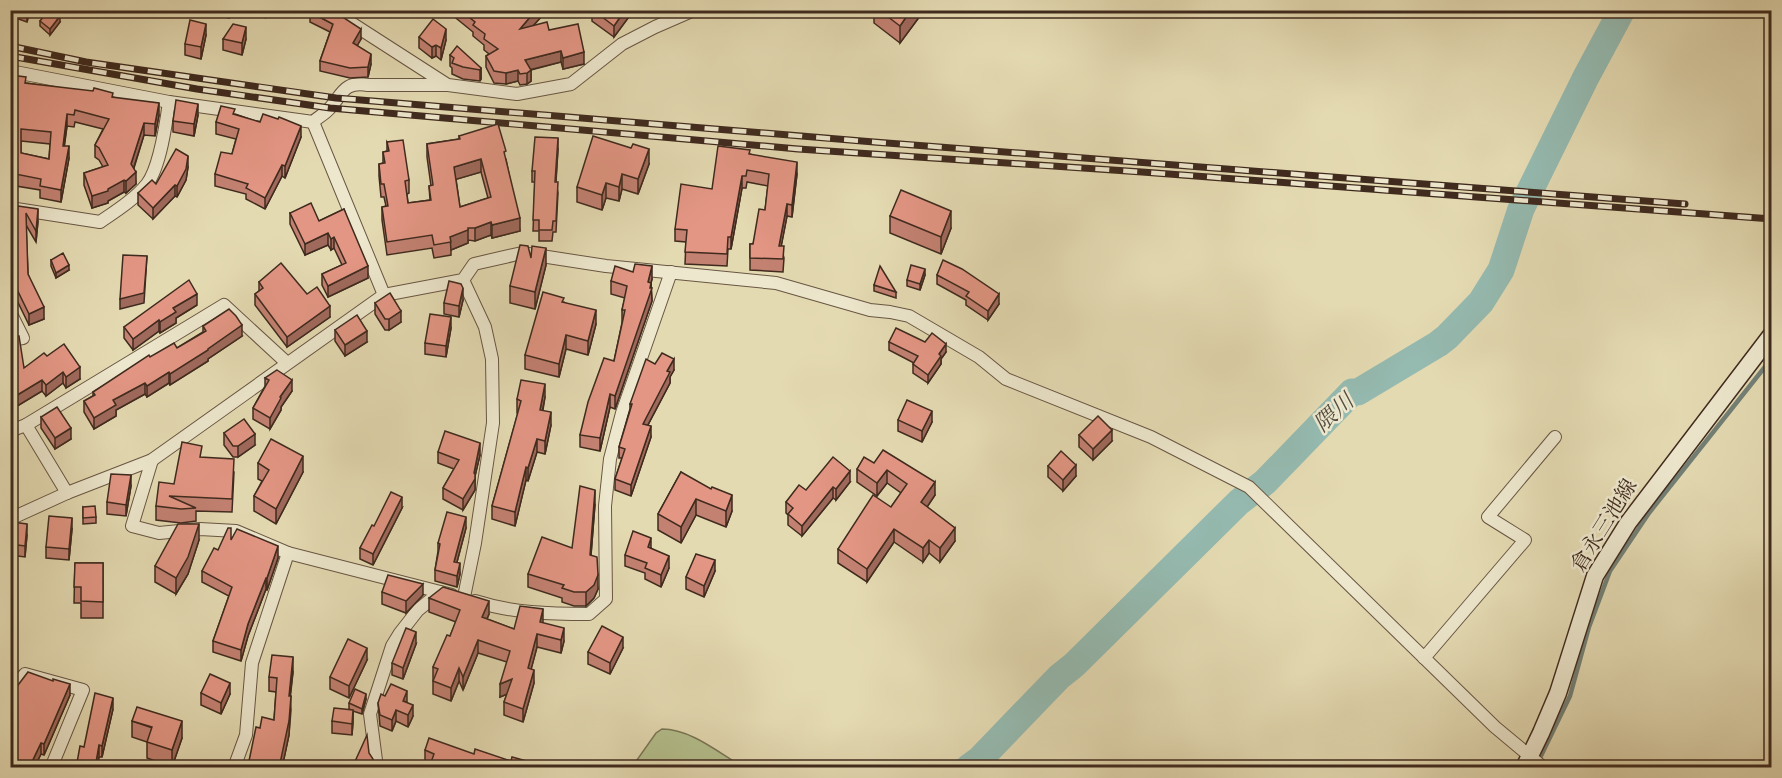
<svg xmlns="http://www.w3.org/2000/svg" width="1782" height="778" font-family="Vollkorn,'Noto Serif JP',serif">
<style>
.green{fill:#b4c08d;stroke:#7a7556;stroke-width:1.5}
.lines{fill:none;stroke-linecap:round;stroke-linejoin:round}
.stream{stroke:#738076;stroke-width:4.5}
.river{stroke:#95bab0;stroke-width:27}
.street-casing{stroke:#685643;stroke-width:14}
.secondary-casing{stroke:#3f2a1e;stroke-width:19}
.street{stroke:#ede7cd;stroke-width:12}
.secondary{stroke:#ede7cd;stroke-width:16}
.rail-casing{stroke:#3f2a1e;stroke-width:7}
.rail{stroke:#ede7cd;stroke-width:4.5;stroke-dasharray:14;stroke-linecap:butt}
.wall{fill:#c38172;stroke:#3f2a1e;stroke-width:1.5;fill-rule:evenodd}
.shaded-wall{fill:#9f695c;stroke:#3f2a1e;stroke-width:1.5}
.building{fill:#e39684;stroke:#3f2a1e;stroke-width:1.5;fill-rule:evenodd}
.labels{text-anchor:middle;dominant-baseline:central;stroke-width:5;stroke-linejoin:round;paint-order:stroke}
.street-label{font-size:21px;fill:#3f2a1e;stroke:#ede7cd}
.water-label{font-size:22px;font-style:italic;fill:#544e42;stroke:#ede7cd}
</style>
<rect width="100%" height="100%" fill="#e4dab2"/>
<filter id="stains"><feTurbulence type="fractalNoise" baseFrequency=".00333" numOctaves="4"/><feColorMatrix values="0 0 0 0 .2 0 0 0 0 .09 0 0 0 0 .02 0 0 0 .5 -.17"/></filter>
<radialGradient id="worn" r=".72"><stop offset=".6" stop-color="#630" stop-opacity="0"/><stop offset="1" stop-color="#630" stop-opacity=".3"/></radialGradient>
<!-- green -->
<path class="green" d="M662,729c29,0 57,24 81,38h-111l24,-34z"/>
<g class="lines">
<!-- stream -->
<path class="stream" d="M1538,762l32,-66 19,-69 21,-56 39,-58 123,-155"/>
<!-- river -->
<path class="river" d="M968,768l11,-8 80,-83 15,-12 165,-163 26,-20 87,-90h6l80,-48 9,-7 34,-35 20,-32 20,-61 65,-132 36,-67"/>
<!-- street casing -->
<g class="street-casing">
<g id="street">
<path d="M331,10l115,74"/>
<path d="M10,71l159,31 144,20c5,-5 12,-8 16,-13 14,-15 14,-28 39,-24h80l69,9 54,-10 51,-40 33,-17 39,-17"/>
<path d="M313,122l71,173"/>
<path d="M10,208l90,14c16,-11 35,-23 47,-38 13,-17 19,-60 22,-82"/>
<path d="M463,280l22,47 7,32 1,64 -18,120 -11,54"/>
<path d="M10,312l13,26 -13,2"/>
<path d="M10,431l16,-6"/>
<path d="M152,460l-20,66 27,7 41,-4 36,2 52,22 164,42"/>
<path d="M67,493l-41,-68 198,-120 63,58"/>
<path d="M10,519l57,-26 85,-33 232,-165 79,-15 11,-16 48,-11 84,13 170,17 94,27 20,2 19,4 70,41 27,22 145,58 98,50 246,240 49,41"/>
<path d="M475,601c37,12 75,13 114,13l17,-15 -1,-93 5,-47 12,-46 49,-141"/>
<path d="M1424,658l101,-118 -37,-23 67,-80"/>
<path d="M10,694l15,-20 58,16 -32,78"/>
<path d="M234,768l12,-33 6,-72 36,-110"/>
<path d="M377,768l-7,-54 22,-68 8,-13 18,-23 22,-18"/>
</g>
</g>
<!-- secondary casing -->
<g class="secondary-casing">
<path id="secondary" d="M1524,768l17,-35 17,-40 37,-117 33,-53 144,-189"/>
</g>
<!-- street -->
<use href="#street" class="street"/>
<!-- secondary -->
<use href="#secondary" class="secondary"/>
<!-- rail casing -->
<g class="rail-casing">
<g id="rail">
<path d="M10,46l76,16 250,36 538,44 811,62"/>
<path d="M10,56l187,33 133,19 468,41 344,23 630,47"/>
</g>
</g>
<!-- rail -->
<use href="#rail" class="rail"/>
</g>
<!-- wall -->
<g class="wall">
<path d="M10,10h20l-3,12 -17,-6z"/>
<path d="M199,10h31l-1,8z"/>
<path d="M256,10h15l-5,7z"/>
<path d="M346,10h13l-2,7z"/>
<path d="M446,10h96v6l-9,10 16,4 35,34 -21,5 -2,-7 -30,8v11l-4,3 -7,1 -2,-4 -12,3 -12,-1 -8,-16v-11l3,-2 -5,-4v-5l-11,-9v-4z"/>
<path d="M592,10h39v4l-17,23 -22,-16z"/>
<path d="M874,10h46v6l-20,27 -26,-20z"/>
<path d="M310,12l51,27 -4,6 14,19 -3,13 -18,1 -30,-7v-10l10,-29 -20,-10z"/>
<path d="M40,21l20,1 -10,13 -10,-9z"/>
<path d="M206,35l-5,24 -16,-4v-11z"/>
<path d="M419,37l27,3 -5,20 -5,-4 -4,2 -13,-10z"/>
<path d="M223,39h23l-4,16 -19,-5z"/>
<path d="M450,55l31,13v11l-1,2 -17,-2 -11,-5v-6l-2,-2z"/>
<path d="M10,75l16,8 87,14 46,18 -4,21 -11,-1 -10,33 2,16 -10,9 -2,-1 -16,9v2l-16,5 -8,-23v-12l19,-6 -4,-7 -4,-3v-12l8,-16 -28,-7 -1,5 -7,-1 -3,20 5,12 -8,44 -21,-4v-8l-30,-5zM21,141l29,3 -1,15 -28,-6z"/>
<path d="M235,114l66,23 -16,41 -3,-2 -17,33 -19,-10v-5l-31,-8v-12l17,-20 4,-15 -20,-5v-12z"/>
<path d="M198,115l-4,21 -21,-4v-11z"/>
<path d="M459,136l47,23 14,72 -28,7 -1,-3 -16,6 -7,-1v3l-17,7v5l-17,3 -2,-10 -45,7 -5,-35v-13l4,-1 -2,-9h-3l-2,-21v-12l4,-1v-11l4,-1v-9l22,38v13l-2,1 1,9 22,-3 -1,-14h2l-4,-29v-13l32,-5zM481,172l7,26 -28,9 -4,-28z"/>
<path d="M558,149l-2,33 2,11 -2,39h-3l-1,9h-13v-10h-6l2,-49h-3v-11z"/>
<path d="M750,154l47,20 -5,43 -5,-1 -6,30 3,12 -1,14 -33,-2v-26h3l12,-34 3,-24 -21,-4 -1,6h-4l-11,61h-3l-1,17 -42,-2 1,-22 -11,-1v-12l37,-40z"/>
<path d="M649,164l-11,30 -16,-5 -3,12 -13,-3 -4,12 -25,-8v-15z"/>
<path d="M188,167l-2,13 -9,17 -2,-1 -22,23 -15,-14v-12z"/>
<path d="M18,206l20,15 -2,21 -10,-17 2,49 16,45 -15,6 -19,-39v-41h3z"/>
<path d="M344,209l24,69 -40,19 -6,-12v-11l20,-9 -8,-17 -3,2 -3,-5 -23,10 -15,-31v-11l29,8z"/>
<path d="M890,216l61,12 -10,26 -51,-21z"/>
<path d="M531,258l15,7 -11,44 -25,-6v-17z"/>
<path d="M51,260l18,10 -13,8 -5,-12z"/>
<path d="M925,275l-5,15 -13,-4v-6z"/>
<path d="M937,275l62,29 -11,16 -22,-15v-5l-29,-16z"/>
<path d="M652,279l-1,4 1,18 -37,108 -5,-2 -10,44 -20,-4v-12l34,-74 8,-38v-13l3,-12 -14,-4v-13z"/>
<path d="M259,282l48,12 23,23 -43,30 -32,-42v-11l4,-3z"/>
<path d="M874,285l22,7v6l-22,-7z"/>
<path d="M463,300l-4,17 -15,-3v-11z"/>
<path d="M564,302l32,22 -8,31 -22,-6 -7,28 -34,-8v-14z"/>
<path d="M375,303l26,19 -12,8h-4l-10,-16z"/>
<path d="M197,305l-21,13v5l-16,10 -1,-2 -26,19 -9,-12v-11z"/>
<path d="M203,326l39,10 -34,23v2l-38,24 -1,-2 -22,14 -2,-3 -29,16v6l-22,13 -10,-17v-11l9,-5v-4l57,-35 27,-9 26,-16z"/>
<path d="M451,328l-5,29 -21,-3v-11z"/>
<path d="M335,330l32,12 -22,14 -10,-15z"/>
<path d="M10,336l14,32 23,-12 33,23 -14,9 -3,-5 -17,13 -4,-5 -28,17 -4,-7z"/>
<path d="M889,342l57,10 -5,7v5l-13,19 -15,-10v-9l1,-1 -25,-13z"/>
<path d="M655,364l19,6 -4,7v6l-22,42 3,12 -20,59 -16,-6v-11l7,-21h-3v-11l11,-38v-5z"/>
<path d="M265,378l27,13 -11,16v3l-11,19 -17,-10v-11l12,-22z"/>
<path d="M545,397l-2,13 8,15 -6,29 -8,-2 -9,29 -2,-1 -11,46 -23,-7v-13l26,-93h-1v-14z"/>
<path d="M41,417l30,22 -16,10 -14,-21z"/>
<path d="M898,420l34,2 -10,20 -24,-11z"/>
<path d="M224,433l31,12 -17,12h-5l-9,-12z"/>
<path d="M1079,435l33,6 -19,19 -14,-13z"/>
<path d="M438,452l42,3 -5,21v14l-12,20 -20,-11v-11l11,-19 -16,-6z"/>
<path d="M202,458l32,14 -2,40 -36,-1v10l-15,2 -25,-3v-14l18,-22z"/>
<path d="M258,463l45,9 -27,52 -22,-13v-15l8,-15 -4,-2z"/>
<path d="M874,463l61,32 -8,12 28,34 -15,21 -11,-9 -6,9 -29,-20 -27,40 -29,-19v-14l53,-42 10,-14 -14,-10 -10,13 -20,-14v-13z"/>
<path d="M1048,466l28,10 -13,15 -15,-14z"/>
<path d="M681,472l51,39 -6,16 -30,-12 -15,28 -23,-13v-16z"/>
<path d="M850,482l-14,18 -3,-2 -31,38 -14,-11v-10l-2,-2v-11l20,-12z"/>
<path d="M131,486l-5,30 -19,-2v-12z"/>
<path d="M595,504l-4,51 7,34 -4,9 -8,8h-12l-12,-4v-4l-34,-11v-13l44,-26z"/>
<path d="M83,507l13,10v6l-13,1z"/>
<path d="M402,508l-29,57 -13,-6v-11l14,-22z"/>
<path d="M466,528l-9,34 3,12 -3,13 -22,-6v-11l3,-19v-8z"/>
<path d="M72,529l-3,31 -23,-2v-11z"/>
<path d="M27,535l-2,22 -15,-2v-19z"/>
<path d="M231,539l47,19 -11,32 -1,-1 -18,47 -7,25 -28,-9v-11l16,-45 -27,-14v-11l16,-21z"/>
<path d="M199,540l-11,34 -12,20 -21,-12v-16z"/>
<path d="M651,548l18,20 -8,19 -16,-8v-6l-20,-7v-11z"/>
<path d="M75,563h28v55h-22v-15h-7z"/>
<path d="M715,571l-11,26 -18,-8v-12z"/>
<path d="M382,592l41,3 -17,18 -24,-9z"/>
<path d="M429,598l60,16 -2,5 27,10 29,-6 21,18 -3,12 -24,-6 -6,22 3,14 -11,39 -19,-7v-13l3,-8 -7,3 7,-35 -29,-9 -15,37 -4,-9 -8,20 -18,-7v-27l17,-31 6,-14 -27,-10z"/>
<path d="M416,644l-13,35 -11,-4v-12z"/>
<path d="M623,648l-13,26 -22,-10v-12z"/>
<path d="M367,660l-18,38 -19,-9v-12z"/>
<path d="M293,672l-3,24 1,14 -2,25 -7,33h-33v-7l11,-33 14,-8 2,-28 -7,-1v-14z"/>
<path d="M201,693l29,1 -9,20 -20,-9z"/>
<path d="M70,695l-26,60 -3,-1 -7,14h-24z"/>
<path d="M385,696l22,7 6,13 -5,11 -12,-6 -4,10 -12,-5 -2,-23z"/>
<path d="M366,699l-4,15 -9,-3v11l-1,13 -20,-2v-12l19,-11 -2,-1v-6z"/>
<path d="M113,709l-11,48h-3l-2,11h-21l8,-21z"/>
<path d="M132,721l50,17 -10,29 -25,-9v-16l-15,-5z"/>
<path d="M425,750l49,4 37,7 23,7 -104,-2 -5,-2z"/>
</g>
<!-- shaded-wall -->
<g class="shaded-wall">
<path d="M27,10h3l-3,12z"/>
<path d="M266,10h5l-5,7z"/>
<path d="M536,10h6v6l-22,24v-11z"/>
<path d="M625,10h6v4l-17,23v-11z"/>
<path d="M911,10h9v6l-20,27v-17z"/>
<path d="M60,16v6l-10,13v-6z"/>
<path d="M206,24v11l-5,24v-12z"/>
<path d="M246,27v12l-4,16v-12z"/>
<path d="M361,29v10l-8,14v-10z"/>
<path d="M446,29v11l-5,20v-12z"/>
<path d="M436,45v11l-4,2v-11z"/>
<path d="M561,51v11l-36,9v-11z"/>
<path d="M584,52v12l-21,5v-11z"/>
<path d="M371,54v10l-3,13v-10z"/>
<path d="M481,68v11l-1,2v-11z"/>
<path d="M518,70v11l-12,3v-11z"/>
<path d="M531,70v11l-4,3v-11z"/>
<path d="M159,103v12l-4,21v-12z"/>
<path d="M198,104v11l-4,21v-12z"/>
<path d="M67,114v12l-4,32v-12z"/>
<path d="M144,123v12l-13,41v-12z"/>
<path d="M301,126v11l-16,41v-12z"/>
<path d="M558,138v11l-3,44v-11z"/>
<path d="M69,146v12l-8,44v-12z"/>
<path d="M649,149v15l-11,30v-15z"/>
<path d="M188,156v11l-2,13 -9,17v-11z"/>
<path d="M481,159v13l-27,8v-13z"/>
<path d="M797,162v12l-5,43v-12z"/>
<path d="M282,165v11l-17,33v-11z"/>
<path d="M136,172v12l-10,9v-12z"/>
<path d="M622,174v15l-3,12v-14z"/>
<path d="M742,176v12l-11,61v-12z"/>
<path d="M124,180v12l-16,9v2l-16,5v-12z"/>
<path d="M606,183v15l-4,12v-15z"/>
<path d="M175,185v11l-22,23v-11z"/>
<path d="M787,204v12l-8,42v-12z"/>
<path d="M38,209v12l-2,21v-11z"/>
<path d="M951,211v17l-10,26v-17z"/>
<path d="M520,218v13l-28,7v-13z"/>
<path d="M491,222v13l-16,6v-13z"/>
<path d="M468,228v15l-17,7 -1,-13z"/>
<path d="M328,233v12l-23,10v-11z"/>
<path d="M334,237v11l-3,2v-11z"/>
<path d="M546,248v17l-11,44v-17z"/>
<path d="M147,256l-3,47 -24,6v-10z"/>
<path d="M69,265v5l-13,8v-5z"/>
<path d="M368,266v12l-40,19v-11z"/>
<path d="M652,266v13l-4,16v-13z"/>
<path d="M925,269v6l-5,15v-6z"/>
<path d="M651,283l1,18 -37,108v-13z"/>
<path d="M463,288v12l-4,17v-11z"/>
<path d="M197,294v11l-21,13v5l-16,10v-11l13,-14z"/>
<path d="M999,294v10l-11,16v-9z"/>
<path d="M330,306v11l-43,30v-10z"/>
<path d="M44,307v12l-15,6v-11z"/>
<path d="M596,310v14l-8,31v-14z"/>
<path d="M401,311v11l-12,8v-11z"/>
<path d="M451,317v11l-5,29v-11z"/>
<path d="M159,320v11l-26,19v-11z"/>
<path d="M242,325v11l-34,23v2l-38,24v-11z"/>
<path d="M367,331v11l-22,14v-11z"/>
<path d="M566,335v14l-7,28v-13z"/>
<path d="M946,344v8l-5,7v5l-13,19v-8l11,-21z"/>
<path d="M674,359v11l-4,7v6l-27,51v-10l24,-53z"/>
<path d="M80,367v12l-14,9v-11z"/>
<path d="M63,372v11l-17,13v-11z"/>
<path d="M169,372v11l-22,14v-11z"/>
<path d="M42,380v11l-28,17v-11z"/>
<path d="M292,380v11l-11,16v3l-11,19v-11l10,-21z"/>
<path d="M145,383v11l-29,16v6l-22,13v-11l19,-18z"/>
<path d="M545,384v13l-5,26v-13z"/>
<path d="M610,394v13l-10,44v-13z"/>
<path d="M932,411v11l-10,20v-11z"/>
<path d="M551,412v13l-6,29v-13z"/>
<path d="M651,426v11l-20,59v-11z"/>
<path d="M71,428v11l-16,10v-11z"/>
<path d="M1112,430v11l-19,19v-11z"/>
<path d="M255,434v11l-17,12v-11z"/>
<path d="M537,439v13l-9,29v-13z"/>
<path d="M480,443v12l-5,21v14l-12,20v-11l11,-26z"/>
<path d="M303,456v16l-27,52v-15z"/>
<path d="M1076,465v11l-13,15v-11z"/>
<path d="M526,467v13l-11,46v-14z"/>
<path d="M887,470v13l-10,13v-13z"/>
<path d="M850,471v11l-14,18v-11z"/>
<path d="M131,475v11l-5,30v-11z"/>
<path d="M935,482v13l-14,21v-14z"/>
<path d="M833,487v11l-31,38v-10z"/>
<path d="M595,490v14l-5,64v-13z"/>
<path d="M732,495v16l-6,16v-16z"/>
<path d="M402,497v11l-29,57v-11z"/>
<path d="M696,499v16l-15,28v-16z"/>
<path d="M466,517v11l-12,45v-11z"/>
<path d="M72,518v11l-3,31v-11z"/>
<path d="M27,524v11l-2,22v-11z"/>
<path d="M199,524v16l-11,34 -12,20v-16z"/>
<path d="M955,528v13l-15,21v-14z"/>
<path d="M894,529v13l-27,40v-13z"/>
<path d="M651,538v11l-3,-2z"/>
<path d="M929,540v13l-6,9v-14z"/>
<path d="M278,546v12l-11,32v-12z"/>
<path d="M669,556v12l-8,19v-12z"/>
<path d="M715,560v11l-11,26v-11z"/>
<path d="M460,563v11l-3,13v-11z"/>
<path d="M598,575v14l-4,9 -8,8v-14z"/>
<path d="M266,578v11l-18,47 -7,25v-11l7,-26z"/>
<path d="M423,584v11l-17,18v-12z"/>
<path d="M489,601v13l-7,16v-13z"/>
<path d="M543,609v13l-3,13v-13z"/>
<path d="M564,628v13l-3,12v-13z"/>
<path d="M416,632v12l-13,35v-11z"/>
<path d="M537,634v13l-9,34v-13z"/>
<path d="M623,637v11l-13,26v-11z"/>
<path d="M478,640v13l-15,37v-13z"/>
<path d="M17,646v11l-7,14v-11z"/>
<path d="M367,648v12l-18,38v-12z"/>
<path d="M293,657v15l-4,38v-14z"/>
<path d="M459,668v13l-8,20v-13z"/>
<path d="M534,670v13l-11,39v-13z"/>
<path d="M512,679v13l-12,5v-13z"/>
<path d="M230,683v11l-9,20v-11z"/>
<path d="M70,684v11l-26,60v-11z"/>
<path d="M407,691v11l-4,-1z"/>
<path d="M366,694v5l-4,15v-5z"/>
<path d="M291,696l-2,39 -7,33h-3z"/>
<path d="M113,698v11l-11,48v-11z"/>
<path d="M413,705v11l-5,11v-12z"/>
<path d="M353,710v12l-1,13v-11z"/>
<path d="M396,710v11l-4,10v-11z"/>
<path d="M182,721v17l-10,29v-17z"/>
<path d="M41,743v11l-7,14h-5z"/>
<path d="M99,745v12l-2,11h-2z"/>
</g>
<!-- building -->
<g class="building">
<path d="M49,10h5l6,6 -10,13 -10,-8z"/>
<path d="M311,10h21l29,19 -8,14 18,11 -3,13 -18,1 -30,-7 13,-37 -23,-12z"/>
<path d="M460,10h76l-16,19 27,-7 2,8 29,-6 6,28 -21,6 -2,-7 -36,9 6,10 -4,3 -7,1 -2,-4 -12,3 -12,-2 -8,-15 12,-7 -14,-10 1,-5 -12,-9 2,-3z"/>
<path d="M593,10h32l-11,16z"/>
<path d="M879,10h32l-11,16z"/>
<path d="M433,19l13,10 -5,19 -5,-3 -4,2 -13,-10z"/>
<path d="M190,20l16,4 -5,23 -16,-3z"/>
<path d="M233,24l13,3 -4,16 -19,-4z"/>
<path d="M457,46l24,22 -1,2 -17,-3 -11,-4 2,-5 -4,-3z"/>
<path d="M10,75l16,2 -1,6 68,8 1,-3 19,5 -1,4 47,6 -4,21 -11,-1 -13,41 5,8 -10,9 -2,-1 -16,9v2l-16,5 -8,-23 24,-8 -9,-17 -4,-3 14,-26 -34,-9 -1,5 -7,-1 -4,32h6l-8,44 -21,-4 1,-7 -31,-6zM21,129l30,3 -2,27 -28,-6z"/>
<path d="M176,100l22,4 -4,20 -21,-3z"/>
<path d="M221,106l14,3 -2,5 27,8 3,-8 15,5 1,-2 22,9 -16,40 -3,-1 -17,33 -19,-10 2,-4 -33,-10 6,-22 11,2 7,-25 -23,-7z"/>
<path d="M498,124l8,27 -2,1 16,66 -28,7 -1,-3 -16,6h-7v2l-18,7 1,5 -17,3 -2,-10 -45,7 -5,-35 6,-1 -4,-22h-3l-2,-20 6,-1 -2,-11 6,-1 -2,-9 16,-2 6,40 -4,1 3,22 23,-3 -2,-14 4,-1 -6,-41 33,-5 -1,-3zM481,159l10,38 -31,10 -6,-40z"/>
<path d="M593,136l38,12 2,-4 16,5 -11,30 -16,-5 -3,13 -13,-4 -4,12 -25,-8z"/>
<path d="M535,137l23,1 -3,44h3l-2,39h-3l-1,9h-13v-10h-6l2,-49h-3z"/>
<path d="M718,146l32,4 -1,4 48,8 -5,43 -5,-1 -8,42h5l-1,13 -33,-1v-14h3l6,-35 6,1 4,-36 -22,-4 -1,6h-4l-11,61h-3l-1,17 -42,-2 2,-22 -12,-1 6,-45 31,5z"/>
<path d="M176,149l12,7 -2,13 -9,17 -2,-1 -22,23 -15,-15 14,-13 4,4z"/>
<path d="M901,190l50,21 -10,26 -51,-21z"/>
<path d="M311,203l8,18 25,-12 24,57 -40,20 -6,-12 24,-11 -12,-26 -3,2 -3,-6 -23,11 -15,-31z"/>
<path d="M18,206l20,3 -2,22 -10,-18 2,61 16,33 -15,7 -19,-39v-30h3z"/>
<path d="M520,245l8,1 3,12 1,-12 14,2 -11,44 -25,-6z"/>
<path d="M63,253l6,12 -13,8 -5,-13z"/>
<path d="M123,255l24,1 -3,37 -24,6z"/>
<path d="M943,260l19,9 37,25 -11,17 -22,-15 3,-4 -32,-17z"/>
<path d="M281,263l26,31 10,-7 13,19 -43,31 -32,-43 8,-6 -4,-6z"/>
<path d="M635,264l17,2 -4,16 3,1 -1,5h2l-37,108 -5,-2 -10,44 -20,-3 8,-33 16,-44 10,3 11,-51h-3l5,-24 -16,-5 4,-15 18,6z"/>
<path d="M911,265l14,4 -5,15 -13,-4z"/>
<path d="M880,266l16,26 -22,-7z"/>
<path d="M189,280l8,14 -24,14 3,4 -16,10 -1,-2 -26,19 -9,-12z"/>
<path d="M449,281l12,3 2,4 -4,18 -15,-3z"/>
<path d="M543,292l21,6 -2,4 34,8 -8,31 -22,-6 -7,29 -34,-9z"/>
<path d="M390,293l11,18 -12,8h-4l-10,-16z"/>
<path d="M229,309l7,7 6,9 -34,24v1l-38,24 -1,-2 -22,14 -2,-3 -32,17 3,5 -22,13 -10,-17 11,-6 -2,-3 56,-37 1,2 24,-14 3,5 29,-17 -3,-5z"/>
<path d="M430,314l21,3 -5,29 -21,-3z"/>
<path d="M357,315l10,16 -22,14 -10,-15z"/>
<path d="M896,328l29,14 7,-9 14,11 -7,10 2,2 -13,19 -15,-11 5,-8 -29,-14z"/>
<path d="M10,336h9l5,32 20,-15 3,3 17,-12 16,23 -14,10 -3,-5 -17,13 -4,-5 -28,17 -4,-7z"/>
<path d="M662,353l12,6 -7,12 3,1 -27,52 8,2 -20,59 -16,-6 10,-30 -6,-2 13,-43h-2l16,-45 9,5z"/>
<path d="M277,370l15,10 -12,17 1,1 -11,20 -17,-10 16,-28 -4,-2z"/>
<path d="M521,380l24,4 -5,26 11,2 -6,29 -8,-2 -9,29 -2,-1 -11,45 -23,-6 29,-105 -4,-2z"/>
<path d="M907,400l25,11 -10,20 -24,-11z"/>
<path d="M57,407l14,21 -16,10 -14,-21z"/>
<path d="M1098,416l14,14 -19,19 -14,-14z"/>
<path d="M244,419l11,15 -17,12h-5l-9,-13z"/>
<path d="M445,431l35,12 -6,30 1,1v5l-12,20 -20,-11 16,-28 -21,-8z"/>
<path d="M271,439l32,17 -27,53 -22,-13 15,-26 -11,-7z"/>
<path d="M182,442l20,4 -2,11 34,2 -2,40 -63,-3 27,12 -15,1 -25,-3 3,-24 15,2z"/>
<path d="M883,450l52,32 -14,20 34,26 -15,20 -11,-8 -6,8 -29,-19 -27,40 -29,-20 35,-54 18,12 16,-23 -20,-14 -10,13 -20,-14 7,-12 10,6z"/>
<path d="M1061,451l15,14 -13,15 -15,-14z"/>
<path d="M833,457l17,14 -14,18 -3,-2 -31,39 -14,-12 5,-6 -7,-6 13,-17 7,5z"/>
<path d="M681,472l30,17 1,-2 20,8 -6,16 -30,-12 -15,28 -23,-13z"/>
<path d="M111,474l20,1 -5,30 -19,-3z"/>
<path d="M580,486l15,4 -5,65 7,2 1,18 -4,10 -8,7h-12l-12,-4 2,-3 -36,-11 14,-37 30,11z"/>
<path d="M391,492l11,5 -29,57 -13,-6 12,-23 2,1z"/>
<path d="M95,506l1,11 -13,1v-11z"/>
<path d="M447,512l19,5 -12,45 6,1 -3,13 -22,-6 5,-26 -2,-1z"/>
<path d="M49,516l23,2 -3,31 -23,-2z"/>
<path d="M12,522l15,2 -2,22 -15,-2z"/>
<path d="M178,524h21l-11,33 -12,21 -21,-12z"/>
<path d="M228,528h3v12l6,-11 41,17 -11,32h-1l-18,46 -7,26 -28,-9 19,-54 -30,-16 12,-23 4,2z"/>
<path d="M633,531l18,7 -3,9 21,9 -8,19 -16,-7 2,-5 -22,-8z"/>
<path d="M696,554l19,6 -11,26 -18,-9z"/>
<path d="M75,563h28v39l-22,-1v-14h-7z"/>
<path d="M388,575l35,9 -17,17 -24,-9z"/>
<path d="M443,587l46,14 -7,16 32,12 6,-23 23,3 -3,13 24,6 -3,12 -24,-6 -9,34 6,2 -11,39 -19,-7 8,-23 -12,5 10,-33 -32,-11 -15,37 -4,-9 -8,20 -18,-7 5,-12 -5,-2 14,-32 3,1 10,-26 -31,-12z"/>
<path d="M602,626l21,11 -13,26 -22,-11z"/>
<path d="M406,628l10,4 -13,36 -11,-5z"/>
<path d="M348,639l19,9 -18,38 -19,-9z"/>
<path d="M10,642l7,4 -7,14z"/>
<path d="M272,655l21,2 -4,39h2l-2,25 -10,47 -30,-7 7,-34 4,1 2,-11 12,3 3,-42 -8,-1z"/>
<path d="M28,672l25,9v-2l17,5 -26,60 -3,-1 -12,25h-19v-70l5,-9z"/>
<path d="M210,674l20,9 -9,20 -20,-10z"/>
<path d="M391,684l16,7 -4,10 10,4 -5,10 -12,-5 -4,10 -12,-5 -2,-12 3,-9 4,2z"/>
<path d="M355,689l11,5 -4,15 -13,-6z"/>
<path d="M95,693l18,5 -11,48 -3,-1 -4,23h-19l4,-22 4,1z"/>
<path d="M137,707l45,14 -10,29 -25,-8 5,-15 -20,-6z"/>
<path d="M334,708l19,2 -1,14 -20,-3z"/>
<path d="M367,735l2,18 4,6 3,9h-24z"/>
<path d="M429,738l45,16 1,-5 36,12 1,-4 22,6 -1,5h-104l5,-14 -9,-4z"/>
</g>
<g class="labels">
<!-- street labels -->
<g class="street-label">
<text transform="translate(1605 526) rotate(-58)">倉永三池線</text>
</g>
<!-- water labels -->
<g class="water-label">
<text transform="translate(1335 414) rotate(-42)">隈川</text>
</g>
</g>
<!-- margin -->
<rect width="1782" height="778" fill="none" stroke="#e4dab2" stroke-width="36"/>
<rect x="12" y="12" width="1758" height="754" fill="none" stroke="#3f2a1e" stroke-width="3"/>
<rect x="18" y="18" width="1746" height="742" fill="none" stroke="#3f2a1e" stroke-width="1.5"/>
<rect width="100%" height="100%" filter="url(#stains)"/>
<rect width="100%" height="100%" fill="url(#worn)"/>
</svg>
